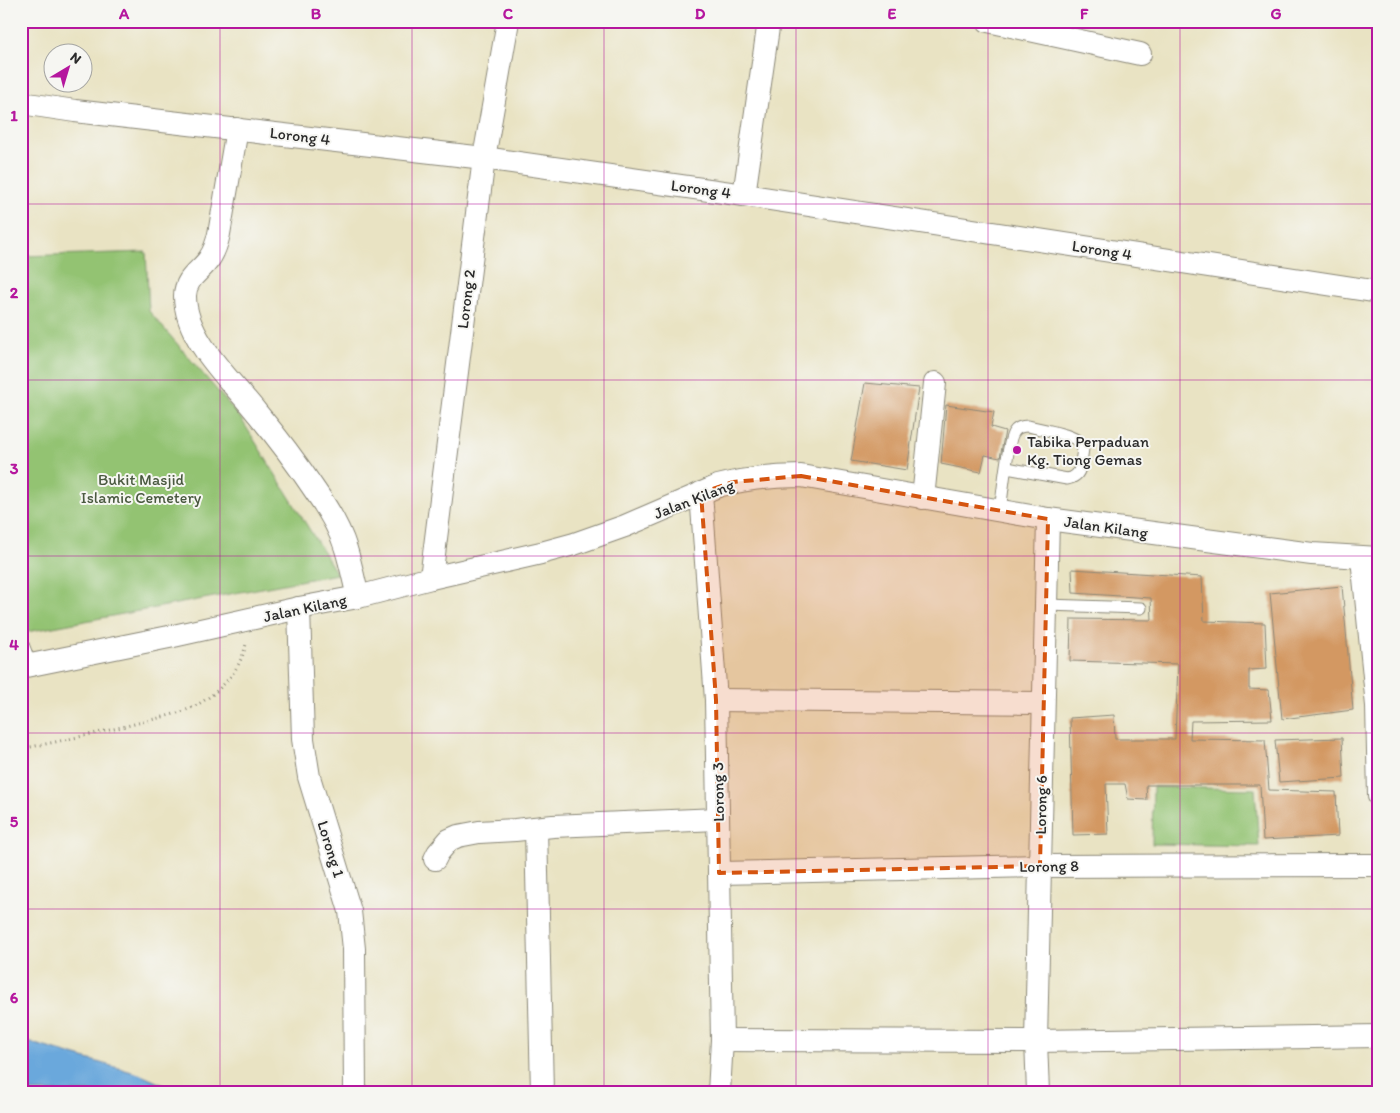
<svg xmlns="http://www.w3.org/2000/svg" width="1400" height="1113" font-family="Itim,sans-serif">
<style>
.green{fill:#93c372;stroke:#5f774e}
.water{fill:#6aa8dc;stroke:#4a6a84}
.building{fill:#d39862}
.lines{fill:none;stroke-linecap:round;stroke-linejoin:round}
.lane-casing{stroke:#8a8777;stroke-width:13}
.street-casing{stroke:#8a8777;stroke-width:24}
.path{stroke:#8a8777;stroke-width:3;stroke-dasharray:1 4;stroke-linecap:butt}
.lane{stroke:#fff;stroke-width:11}
.street{stroke:#fff;stroke-width:22}
.marked{fill:#d5540f;fill-opacity:0.2;stroke:#d5540f;stroke-width:4;stroke-dasharray:10 6;stroke-linejoin:round}
.grid{fill:none;stroke:#b5179e;stroke-width:1;stroke-opacity:0.55}
.poi-dot{fill:#b5179e;stroke:#f6f6f2;stroke-width:2}
.labels{text-anchor:middle;dominant-baseline:central;stroke-width:4;stroke-linejoin:round;paint-order:stroke}
.street-label{font-size:16px;fill:#2b2b2b;stroke:#f6f6f2}
.poi-label{font-size:16px;fill:#2b2b2b;stroke:#f6f6f2;text-anchor:start}
.park-label{font-size:16px;fill:#4a5940;stroke:#f6f6f2}
.neatline{fill:none;stroke:#b5179e;stroke-width:2}
.grid-label{font-size:16px;text-anchor:middle;font-weight:bold;fill:#b5179e}
</style>
<rect width="100%" height="100%" fill="#f6f6f2"/>
<filter id="ink" filterUnits="userSpaceOnUse"><feTurbulence type="fractalNoise" baseFrequency=".02" numOctaves="2"/><feDisplacementMap in="SourceGraphic" scale="10" xChannelSelector="R" yChannelSelector="G"/><feConvolveMatrix kernelMatrix="1 2 1 2 8 2 1 2 1" color-interpolation-filters="sRGB"/></filter>
<filter id="wash" filterUnits="userSpaceOnUse"><feTurbulence type="fractalNoise" baseFrequency=".0096" numOctaves="4" result="noise"/><feDisplacementMap in="SourceGraphic" scale="20" xChannelSelector="R" yChannelSelector="G"/><feGaussianBlur stdDeviation="1.12" result="paint"/><feColorMatrix in="noise" values="0 0 0 0 0 0 0 0 0 0 0 0 0 0 0 0 0 1.4 0 .05"/><feComposite in="paint" operator="in"/></filter>
<g filter="url(#wash)">
<rect width="100%" height="100%" fill="#e9e3c3"/>
<!-- green -->
<g class="green">
<path d="M146,252l3,59 91,106 97,157 -316,59v-377z"/>
<path d="M1153,787l102,2 4,57 -107,-2z"/>
</g>
<!-- water -->
<path class="water" d="M21,1040l118,34 40,18h-158z"/>
<g id="blocks">
<!-- building -->
<g class="building">
<path d="M865,383l54,5 -12,82 -56,-9z"/>
<path d="M946,405l48,7 -3,15 14,4 -5,27 -15,-3 -4,17 -40,-8z"/>
<path d="M1072,569l130,8 2,44 61,2 2,46 -18,1v19l20,1 3,30 -81,1 -1,18 75,1 4,50 67,2 2,44 -75,4 -3,-55h-114l1,15 -19,-1 -3,-15h-19l2,50 -35,1 -3,-117 44,-3 1,24h60l3,-75 -108,-3 1,-42 81,1 -1,-22 -78,-5z"/>
<path d="M1342,586l11,124 -71,9 -12,-126z"/>
<path d="M1342,738l2,40 -65,4 -4,-42z"/>
</g>
</g>
</g>
<g filter="url(#ink)">
<use href="#blocks" fill-opacity="0" stroke="#8a8777" stroke-width="1"/>
<g class="lines">
<!-- lane casing -->
<g class="lane-casing">
<g id="lane">
<path d="M1000,511c2,-13 8,-73 14,-79 3,-5 8,-6 14,-6 11,3 53,9 55,21 0,5 -2,14 -3,20 -1,7 -6,11 -13,12l-60,-11"/>
<path d="M1046,605l95,3"/>
<path d="M21,639l10,26"/>
</g>
</g>
<!-- street casing -->
<g class="street-casing">
<g id="street">
<path d="M988,21l152,33"/>
<path d="M21,103l54,8 409,47 260,37 635,97"/>
<path d="M237,129l-18,105c-2,9 -5,18 -10,25 -8,12 -24,19 -24,37 0,44 47,85 72,117 21,25 41,52 59,79 12,17 24,37 30,57 5,16 8,32 12,48"/>
<path d="M744,195l25,-174"/>
<path d="M701,493l15,207 6,340 -3,52"/>
<path d="M923,498l12,-115"/>
<path d="M1362,558l15,148 2,90"/>
<path d="M431,578l53,-420 24,-137"/>
<path d="M299,608l4,131 6,38 41,134 4,38 1,143"/>
<path d="M21,667l148,-30 130,-29 59,-11 73,-19 110,-25 33,-9 51,-18 93,-40c27,-7 55,-10 83,-10l247,43 264,35 67,4"/>
<path d="M716,700l327,3"/>
<path d="M536,828l6,264"/>
<path d="M435,859l3,-6 11,-13 9,-4 21,-4 36,-2 38,-4 165,-7"/>
<path d="M719,873l321,-7 339,-1"/>
<path d="M722,1040l314,1 343,-5"/>
<path d="M1038,1092l-2,-51 12,-522"/>
</g>
</g>
<!-- path -->
<path class="path" d="M21,749c39,-8 78,-16 117,-26 16,-4 41,-9 55,-16 25,-13 47,-35 53,-63"/>
<!-- lane -->
<use href="#lane" class="lane"/>
<!-- street -->
<use href="#street" class="street"/>
</g>
</g>
<!-- marked area -->
<path class="marked" d="M801,476l247,43 -8,347 -321,7 -3,-173 -15,-207 32,-11z"/>
<!-- grid -->
<path class="grid" d="M220,21v1071M412,21v1071M604,21v1071M796,21v1071M988,21v1071M1180,21v1071M21,204h1358M21,380h1358M21,556h1358M21,733h1358M21,909h1358"/>
<!-- markers -->
<circle class="poi-dot" cx="1017" cy="450" r="5"/>
<g class="labels">
<!-- street labels -->
<g class="street-label">
<text transform="translate(300 136) rotate(7)">Lorong 4</text>
<text transform="translate(701 189) rotate(8)">Lorong 4</text>
<text transform="translate(1102 250) rotate(9)">Lorong 4</text>
<text transform="translate(466 299) rotate(-83)">Lorong 2</text>
<text transform="translate(694 499) rotate(-21)">Jalan Kilang</text>
<text transform="translate(1106 527) rotate(8)">Jalan Kilang</text>
<text transform="translate(305 608) rotate(-12)">Jalan Kilang</text>
<text transform="translate(718 792) rotate(-91)">Lorong 3</text>
<text transform="translate(1041 805) rotate(-89)">Lorong 6</text>
<text transform="translate(331 849) rotate(73)">Lorong 1</text>
<text transform="translate(1049 866) rotate(-1)">Lorong 8</text>
</g>
<!-- poi labels -->
<g class="poi-label">
<text x="1027" y="441">Tabika Perpaduan<tspan x="1027" dy="18">Kg. Tiong Gemas</tspan></text>
</g>
<!-- park labels -->
<g class="park-label">
<text x="141" y="479">Bukit Masjid<tspan x="141" dy="18">Islamic Cemetery</tspan></text>
</g>
</g>
<!-- margin -->
<rect width="1400" height="1113" fill="none" stroke="#f6f6f2" stroke-width="55"/>
<!-- north arrow -->
<g transform="translate(68 68) rotate(38)"><circle r="24" fill="#f6f6f2" stroke="#a5a5a2"/>
<path d="M0-4L9 19L0 12L-9 19Z" fill="#b5179e"/>
<text y="-8" font-size="14" font-weight="bold" text-anchor="middle" fill="#2b2b2b">N</text>
</g>
<rect x="28" y="28" width="1344" height="1058" class="neatline"/>
<g class="grid-label">
<text x="124" y="19">A</text>
<text x="316" y="19">B</text>
<text x="508" y="19">C</text>
<text x="700" y="19">D</text>
<text x="892" y="19">E</text>
<text x="1084" y="19">F</text>
<text x="1276" y="19">G</text>
<text x="14" y="121">1</text>
<text x="14" y="298">2</text>
<text x="14" y="474">3</text>
<text x="14" y="650">4</text>
<text x="14" y="827">5</text>
<text x="14" y="1003">6</text>
</g>
</svg>
